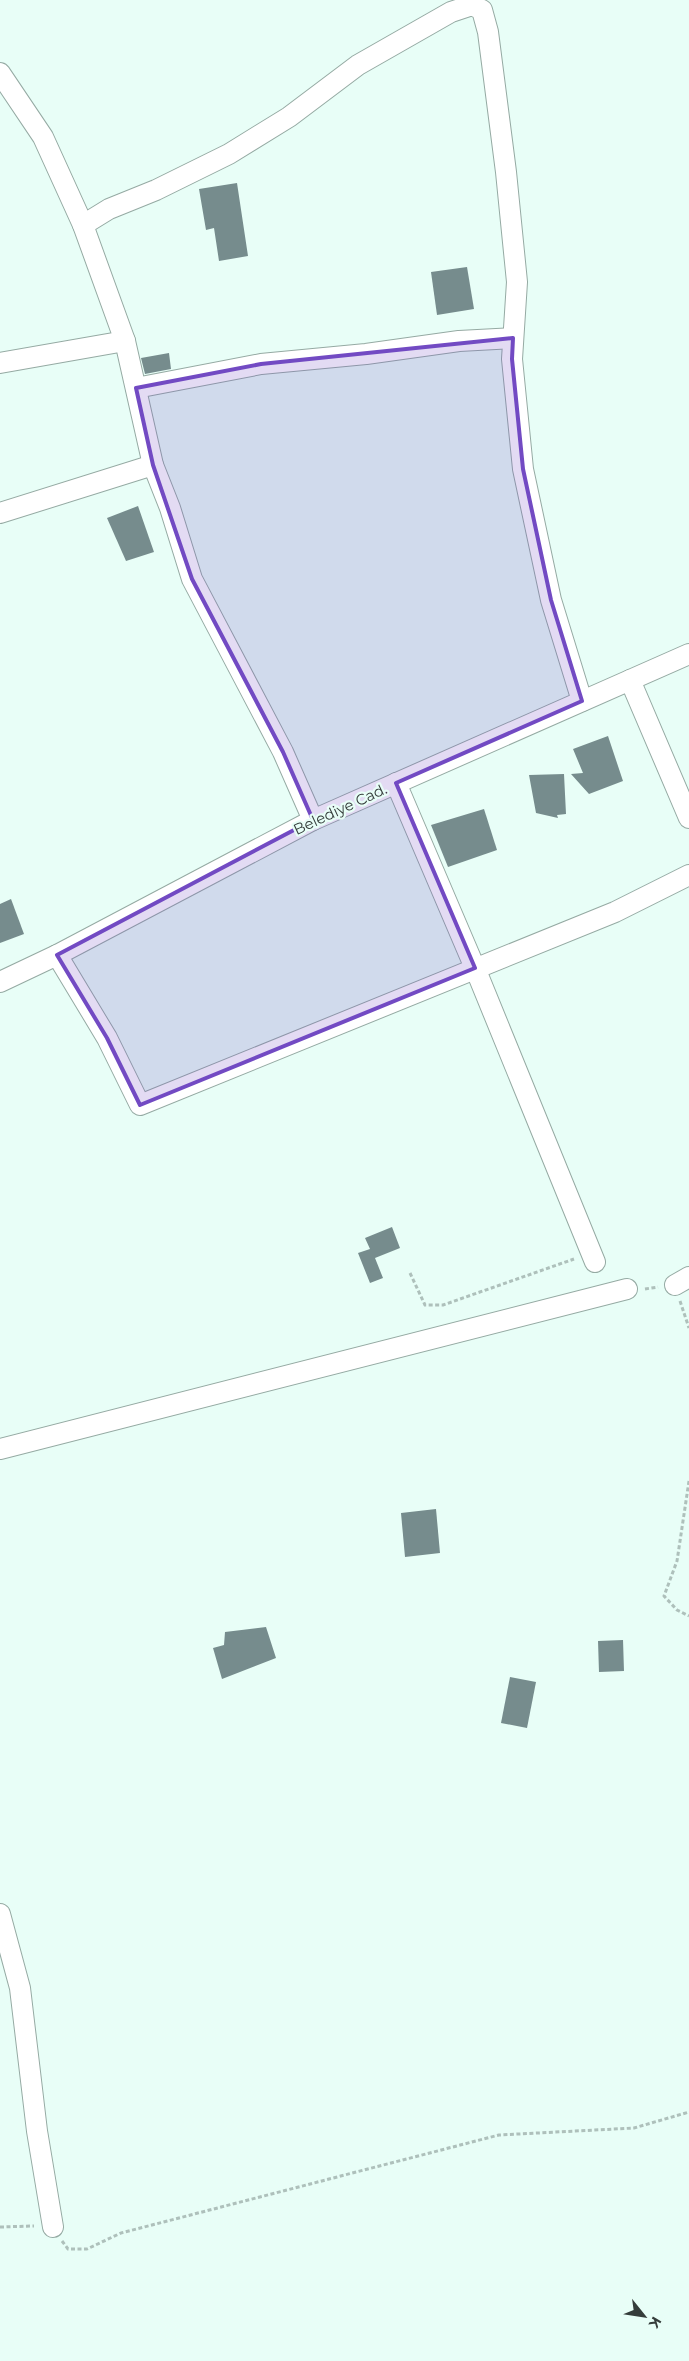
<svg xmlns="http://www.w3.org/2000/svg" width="689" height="2361" font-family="Montserrat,sans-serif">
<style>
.building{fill:#768c8d}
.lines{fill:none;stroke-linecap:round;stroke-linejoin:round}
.minor-casing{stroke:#95aaa3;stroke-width:22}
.path{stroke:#aec0bb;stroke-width:3;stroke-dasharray:4 2.5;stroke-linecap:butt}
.minor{stroke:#fff;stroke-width:20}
.marked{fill:#724ac3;fill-opacity:0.2;stroke:#724ac3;stroke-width:4;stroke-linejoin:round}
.labels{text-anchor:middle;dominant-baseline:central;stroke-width:4.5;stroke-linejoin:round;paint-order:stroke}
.street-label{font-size:15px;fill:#353d3b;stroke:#e8fef7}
</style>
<rect width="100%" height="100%" fill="#e8fef7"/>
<!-- building -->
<g class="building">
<path d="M237,183l11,73 -29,5 -5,-33 -8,2 -7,-41z"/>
<path d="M467,267l7,42 -37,6 -6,-43z"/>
<path d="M169,353l2,16 -26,5 -4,-16z"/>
<path d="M138,506l16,46 -28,9 -19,-43z"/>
<path d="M608,736l15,45 -34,13 -18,-20 12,-1 -10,-24z"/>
<path d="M564,774l2,40 -9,1 1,3 -22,-5 -7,-38z"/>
<path d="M484,809l13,41 -49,17 -17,-42z"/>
<path d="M11,899l13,35 -24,9v-39z"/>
<path d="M392,1227l8,21 -25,10 8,20 -13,5 -12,-30 12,-4 -5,-11z"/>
<path d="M436,1509l4,44 -35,4 -4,-44z"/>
<path d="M266,1627l10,31 -54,21 -9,-31 11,-3 1,-13z"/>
<path d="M623,1640l1,31 -25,1 -1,-31z"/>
<path d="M510,1677l26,5 -9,46 -26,-5z"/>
</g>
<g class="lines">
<!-- minor casing -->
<g class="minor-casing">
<g id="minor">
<path d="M0,73l43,64 40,88 42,116 28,124 17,43 22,71 91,173 30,68"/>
<path d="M83,225l26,-16 47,-19 73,-36 60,-37 69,-52 93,-53 21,-7 10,5 6,22 18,140 11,110 -5,77 11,110 28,131 31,101"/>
<path d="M0,363l125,-22"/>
<path d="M136,388l125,-24 105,-10 93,-13 54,-3"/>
<path d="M0,513l153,-48"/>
<path d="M630,680l59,138"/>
<path d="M396,783l79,185 120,294"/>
<path d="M57,955l50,83 33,67 475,-193 74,-37"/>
<path d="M0,982l57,-27 256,-135 376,-166"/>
<path d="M675,1285l14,-8"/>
<path d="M0,1449l627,-160"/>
<path d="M0,1914l20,74 17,143 16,96"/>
</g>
</g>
<!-- path -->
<g class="path">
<path d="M410,1273l15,32h18l131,-46"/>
<path d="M645,1289l13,-2"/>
<path d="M680,1301l9,27"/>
<path d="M689,1481l-12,80 -13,35 13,14 12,6"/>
<path d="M0,2227l34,-1"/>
<path d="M62,2241l6,8h19l34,-16 378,-98 135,-7 55,-16"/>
</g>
<!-- minor -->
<use href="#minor" class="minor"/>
</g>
<!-- marked area -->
<path class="marked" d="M513,338l-1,21 11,110 28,131 31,101 -186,82 79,185 -335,137 -33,-67 -50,-83 256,-135 -30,-68 -91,-173 -39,-114 -17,-77 125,-24z"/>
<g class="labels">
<!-- street labels -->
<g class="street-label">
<text transform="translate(340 809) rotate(-25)">Belediye Cad.</text>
</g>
</g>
<!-- north arrow -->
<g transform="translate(644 2316) rotate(120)" stroke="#e8fef7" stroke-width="4" paint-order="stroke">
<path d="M0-4L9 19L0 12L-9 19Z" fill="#353d3b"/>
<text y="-8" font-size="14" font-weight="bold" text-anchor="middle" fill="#353d3b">K</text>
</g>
</svg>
